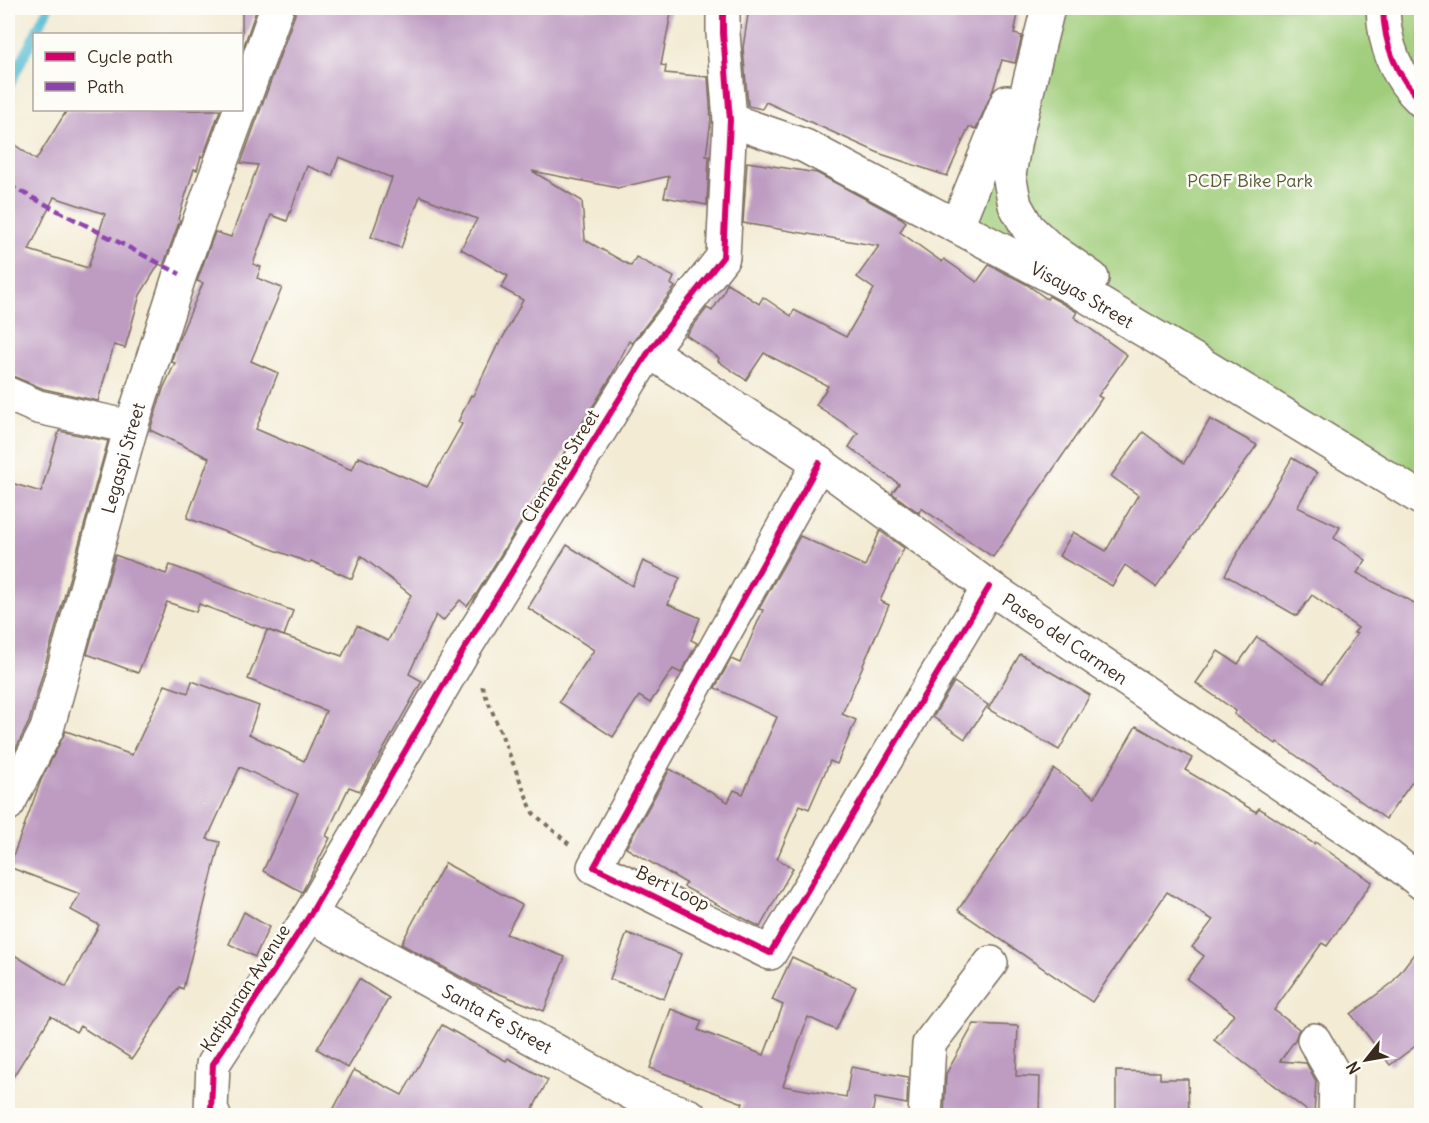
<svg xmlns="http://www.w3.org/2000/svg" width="1429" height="1123" font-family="Delius,sans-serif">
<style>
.green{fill:#a0cd7b;stroke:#6e7c4c;stroke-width:1.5}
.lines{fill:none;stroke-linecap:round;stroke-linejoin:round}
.stream{stroke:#53bbd1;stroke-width:10}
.building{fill:#be9cc2;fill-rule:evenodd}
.minor-casing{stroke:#7b6e5e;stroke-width:36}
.path{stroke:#7b6e5e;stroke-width:4;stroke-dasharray:4.5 4.5;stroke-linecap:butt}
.minor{stroke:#fff;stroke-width:33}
.quiet{stroke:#8e44ad;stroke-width:4.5;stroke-dasharray:9 4.5;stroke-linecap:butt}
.cycleway-casing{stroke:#fdfcf7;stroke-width:10}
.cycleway{stroke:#d6006c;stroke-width:6}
.labels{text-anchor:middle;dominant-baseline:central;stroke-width:5;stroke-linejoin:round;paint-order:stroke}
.park-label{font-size:18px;fill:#595b3a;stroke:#fdfcf7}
.street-label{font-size:18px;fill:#3b2a1e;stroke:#fdfcf7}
</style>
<rect width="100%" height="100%" fill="#fdfcf7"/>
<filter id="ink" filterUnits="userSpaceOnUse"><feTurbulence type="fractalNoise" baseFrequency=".0167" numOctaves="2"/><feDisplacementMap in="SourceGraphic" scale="12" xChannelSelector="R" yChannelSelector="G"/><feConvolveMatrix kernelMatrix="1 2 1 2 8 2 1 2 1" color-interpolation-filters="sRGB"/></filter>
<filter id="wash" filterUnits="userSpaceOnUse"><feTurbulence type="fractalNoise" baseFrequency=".008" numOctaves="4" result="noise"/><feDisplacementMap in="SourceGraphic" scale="24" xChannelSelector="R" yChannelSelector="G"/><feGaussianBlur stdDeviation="1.35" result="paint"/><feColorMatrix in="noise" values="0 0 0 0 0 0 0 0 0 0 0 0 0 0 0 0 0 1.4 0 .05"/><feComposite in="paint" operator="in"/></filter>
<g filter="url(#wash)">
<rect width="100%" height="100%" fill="#f3ebd4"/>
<!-- green -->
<path class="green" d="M1032,8h389v479l-448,-267 42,-120z"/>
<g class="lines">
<!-- stream -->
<path class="stream" d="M8,88l40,-80"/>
</g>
<g id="blocks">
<!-- building -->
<g class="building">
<path d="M242,8h15l-15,43z"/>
<path d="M295,8h377l-11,57 5,1 -1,7 43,4 3,43 -5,36h3l-2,49 -43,-8 5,-21 -51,12 -86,-17 50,30 3,39 46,26 5,-9 38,20 -3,7 4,3 -43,56 -3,-2 -18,36 -134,216 -10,13 -7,-6 -17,21 -7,-6 -27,59 13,7 -62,110 -11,-4 -23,49 4,2 -28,54 -39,-21 35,-77 -58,-27 -33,72 13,3 -37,147 -4,-2 -47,72 -52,-33 -4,6 -25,-16 -43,69v-134l58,36 33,-62 -28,-15 9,-16 -71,-27 32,-87 25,-49 66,24 33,-70 23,8 4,-12 67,25 -10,28 55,27 22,-50 -78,-32 19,-49 75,26 15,-30 31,15 23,-46 -50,-39 -9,23 -41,-18 -1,2 -123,-45 22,-60 -59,-28 13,-41 12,-26 -4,-1 7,-21 25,-58 -6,-2 18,-49 16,5 27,-72 -17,-2 54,-149zM339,157l53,21 -21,59 30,11 19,-52 57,23 -16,30 47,27 -7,12 22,12 -24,45 -1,-1 -25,52 -2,-1 -13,27 4,2 -35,63 -68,-30v2h-2l-5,11 -96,-41 22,-56 -27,-12 31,-73 -25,-10 4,-11 -8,-3 18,-49 16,6 20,-55 25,10z"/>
<path d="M749,8h240l29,6 -4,20 8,2 -7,27 -13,-3 -9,30 -17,39 -7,-2 -22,49 -66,-22 -115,-52 -4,7 -14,-3 -5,-58z"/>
<path d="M67,110h153l-17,47 -2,-1 -4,14 -3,-1 -16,50 2,1 -17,46 -4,-2 -19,31 -15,53 -11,-3 -16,56 -54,-12 -29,-12 -7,-1v-236l28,20zM54,197l51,17 -17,54 -59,-18z"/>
<path d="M747,162l70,11 84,45 5,4 -6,10 42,30 2,-3 33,23 12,-17 37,19 21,15 2,-3 23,13 5,3 -3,5 53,38 -29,41 4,2 -109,159 -72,-49 -2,5 -27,-20 7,-9 -50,-37 9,-14 -42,-28 12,-19 -64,-33 -18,27 -28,-19 1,-3 -33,-23 21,-27 5,3 11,-17 4,-11 32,21 4,-7 28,19 3,-6 52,27 28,-48 -17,-12 22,-31 -136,-23z"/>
<path d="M1210,419l47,26 -101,142 -31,-22 -13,21 -53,-30 14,-24 33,19 32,-56 -27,-19 32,-44 41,31z"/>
<path d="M59,431l49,10 -79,281 -21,42v-282l33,10z"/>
<path d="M1292,458l25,15 -20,34 43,20 -6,11 32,22 -9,13 65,34v161l-36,51 -109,-77 -1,2 -42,-30 2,-3 -40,-28 22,-32 20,13 19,-27 65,46 35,-49 -3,-1 4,-5 -46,-33 -15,21 -72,-41z"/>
<path d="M880,531l24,17 -24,53 9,4 -47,109 14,6 -19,44 -7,-3 -21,48 -9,-4 -23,54 16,9 -33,59 -76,-40 2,-4 -60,-35 44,-79 58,33 6,-12 9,4 34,-77 -62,-29 16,-29 9,4 23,-53 -4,-1 41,-73 65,30z"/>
<path d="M567,545l65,41 11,-25 37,17 -12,26 32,14 -9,22 6,3 -16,30 -8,-4 -23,34 -11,-7 -26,41 -54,-35 35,-52 -66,-42z"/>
<path d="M115,555l51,19 4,-9 123,46 -9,25 -85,-32 -3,8 -29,-10 -29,71 -51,-19z"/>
<path d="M1020,654l70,41 -31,55 -71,-41z"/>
<path d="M954,682l34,23 -23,34 -32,-22z"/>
<path d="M1136,726l56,32 -7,12 71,42 3,-4 55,36 1,-2 57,40 -45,64 -5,-3 -48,67 25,19 -4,11 -15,21 26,2 10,18 -2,35 -100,-76 20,-26 -47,-35 17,-23 -12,-9 21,-27 -46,-28 -75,110 -134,-92 96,-141 41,28z"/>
<path d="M445,863l77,42 -16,29 59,23 -21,54 -70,-27 -73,-40z"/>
<path d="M244,912l25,15 -14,30 -26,-13z"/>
<path d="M627,933l54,21 -17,45 -54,-20z"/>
<path d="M1422,943v98l-32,24 -39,-51 41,-31z"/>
<path d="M792,957l64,30 -20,43 -28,-13 -25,69 63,11 5,-30 57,10 -1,27 -32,-6 -3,18h-133l4,-13 -93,-35 21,-59 31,12 -4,9 66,25 19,-50 -11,-5z"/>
<path d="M359,979l30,19 -41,70 -31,-19z"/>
<path d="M974,1024l44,2 -2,50 24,1 -1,39h-95l2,-42z"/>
<path d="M442,1025l64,36 2,-3 40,22 -19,36h-199l24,-46 48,25z"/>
<path d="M1116,1071l44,1v7h28l1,37h-73z"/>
</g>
</g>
</g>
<g filter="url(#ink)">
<use href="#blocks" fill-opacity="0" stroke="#7b6e5e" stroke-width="1.5"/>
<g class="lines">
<!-- minor casing -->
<g class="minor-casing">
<g id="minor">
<path d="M1048,8l-33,132 -6,35 6,30 13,23 20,19 44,31"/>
<path d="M1383,8c1,34 12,68 39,93"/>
<path d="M242,105l35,-97"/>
<path id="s1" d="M730,120l75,26 270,143 121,72 226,138"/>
<path d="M957,225l50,-123"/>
<path id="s2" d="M649,351l170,112 170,124 396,267 37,29"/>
<path d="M8,394l30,13 93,20"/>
<path d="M819,463l-225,404 176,86 219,-366"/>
<path id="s3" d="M8,804l39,-75 84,-302 49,-153 60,-164"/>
<path id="s4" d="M310,915l327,181 53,20"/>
<path d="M1314,1040l22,38 -1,38"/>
<path d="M214,1116l-3,-6 2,-46 97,-149 156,-269 183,-295 74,-94 7,-137 -7,-87v-25"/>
<path d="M925,1116l4,-72 62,-81"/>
</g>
</g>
<!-- path -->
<path class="path" d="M482,686l51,127 36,31"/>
<!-- minor -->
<use href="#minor" class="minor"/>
<!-- quiet -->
<path class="quiet" d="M8,185l172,89"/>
<!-- cycleway casing -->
<g class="cycleway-casing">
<g id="cycleway">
<path d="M1383,8c1,34 12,68 39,93"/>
<path d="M819,463l-225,404 176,86 219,-366"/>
<path d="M214,1116l-3,-6 2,-46 97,-149 156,-269 183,-295 74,-94 7,-137 -7,-87v-25"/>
</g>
</g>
<!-- cycleway -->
<use href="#cycleway" class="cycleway"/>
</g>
</g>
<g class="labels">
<!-- park labels -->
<g class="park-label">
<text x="1250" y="180">PCDF Bike Park</text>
</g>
<!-- street labels -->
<g class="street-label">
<text stroke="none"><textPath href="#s1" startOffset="394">Visayas Street</textPath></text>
<text stroke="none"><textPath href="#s3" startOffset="366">Legaspi Street</textPath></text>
<text transform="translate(560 466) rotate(-58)">Clemente Street</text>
<text stroke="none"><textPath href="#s2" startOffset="506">Paseo del Carmen</textPath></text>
<text transform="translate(673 888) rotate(26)">Bert Loop</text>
<text transform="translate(245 988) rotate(-57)">Katipunan Avenue</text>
<text stroke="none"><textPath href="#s4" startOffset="214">Santa Fe Street</textPath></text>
</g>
</g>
<!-- margin -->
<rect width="1429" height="1123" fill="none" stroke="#fdfcf7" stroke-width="30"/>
<!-- legend -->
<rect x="33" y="33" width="210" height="78" fill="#fdfcf7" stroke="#afa8a0" stroke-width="1.5"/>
<rect x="45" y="52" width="30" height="9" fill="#d6006c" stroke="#afa8a0" stroke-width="1.5"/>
<text x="87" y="63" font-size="18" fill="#3b2a1e">Cycle path</text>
<rect x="45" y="82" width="30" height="9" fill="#8e44ad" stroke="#afa8a0" stroke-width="1.5"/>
<text x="87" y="93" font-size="18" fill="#3b2a1e">Path</text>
<!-- north arrow -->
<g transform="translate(1366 1060) rotate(239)" stroke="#fdfcf7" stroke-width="4.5" paint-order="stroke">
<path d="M0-4.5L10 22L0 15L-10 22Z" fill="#3b2a1e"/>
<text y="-9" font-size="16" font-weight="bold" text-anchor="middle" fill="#3b2a1e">N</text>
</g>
</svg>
